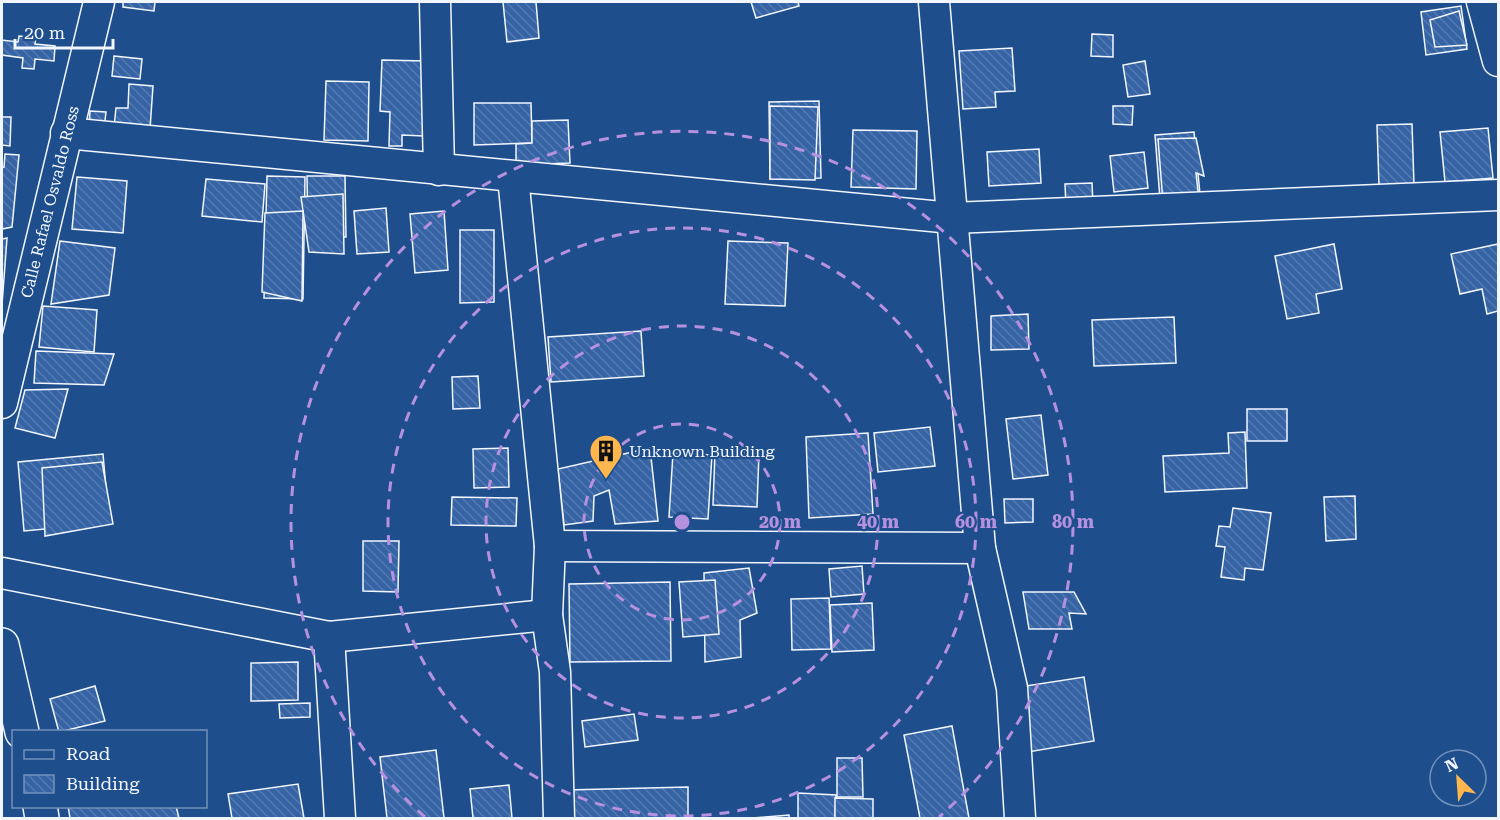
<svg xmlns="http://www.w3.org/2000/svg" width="1500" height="820" font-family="'Roboto Serif',serif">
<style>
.building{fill:url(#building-back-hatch);stroke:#f2f6ff;stroke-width:1.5}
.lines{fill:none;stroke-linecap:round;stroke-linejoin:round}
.street-casing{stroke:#f2f6ff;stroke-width:33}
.primary-casing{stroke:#f2f6ff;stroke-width:36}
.street{stroke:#1f4e8c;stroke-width:30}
.primary{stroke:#1f4e8c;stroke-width:33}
.ring{fill:none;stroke:#b691df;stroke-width:3;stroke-dasharray:10 8}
.labels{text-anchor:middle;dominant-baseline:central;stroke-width:4.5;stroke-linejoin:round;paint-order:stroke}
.street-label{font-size:16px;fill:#f2f6ff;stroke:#1f4e8c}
.poi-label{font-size:16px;fill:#f2f6ff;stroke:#1f4e8c;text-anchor:start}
.centre{fill:#b691df;stroke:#1f4e8c;stroke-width:3}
.ring-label{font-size:18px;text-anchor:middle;font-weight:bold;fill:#b691df;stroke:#1f4e8c;stroke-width:4.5;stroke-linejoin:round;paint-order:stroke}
</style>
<defs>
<pattern id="building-back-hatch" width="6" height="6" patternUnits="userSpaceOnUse" patternTransform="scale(1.5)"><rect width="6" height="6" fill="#3563a3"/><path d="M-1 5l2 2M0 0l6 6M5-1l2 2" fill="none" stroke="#537ab1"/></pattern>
</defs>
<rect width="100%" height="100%" fill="#1f4e8c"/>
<!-- building -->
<g class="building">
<path d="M123,2h32l-1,9 -31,-4z"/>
<path d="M503,2h33l3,36 -32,4z"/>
<path d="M751,2h47l1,4 -43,12z"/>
<path d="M1461,6l6,43 -41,6 -5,-43z"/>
<path d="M1459,11l8,34 -32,2 -5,-27z"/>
<path d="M1092,34l21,1v22l-22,-1z"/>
<path d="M19,36l17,2 -1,6 20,2 -1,15 -19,-2 -1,10 -12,-1 1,-10 -21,-3v-15l16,2z"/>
<path d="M1012,48l3,43 -20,1 1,15 -33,2 -4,-58z"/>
<path d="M114,56l28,3 -2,20 -28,-3z"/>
<path d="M382,60l44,1 -3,75 -21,-1v11h-13l1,-34 -10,-1z"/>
<path d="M1145,61l5,33 -22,3 -5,-32z"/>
<path d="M326,81l43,1 -1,59 -44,-1z"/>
<path d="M129,84l24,2 -3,43 -36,-2 2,-19h12z"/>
<path d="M819,101l2,77 -51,1 -1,-77z"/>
<path d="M474,103h57l1,40 -58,2z"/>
<path d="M770,106l48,1 -3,73 -45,-1z"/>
<path d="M1113,106h20l-1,19 -19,-1z"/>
<path d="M90,111l16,1 -2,17 -15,-2z"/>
<path d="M2,117h9l-1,29 -8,-1v7z"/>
<path d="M568,120l2,43 -54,2v-21l16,-1v-22z"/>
<path d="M1412,124l2,61 -35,1 -2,-61z"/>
<path d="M1488,128l5,50 -48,4 -5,-50z"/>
<path d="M853,130l64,1 -1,58 -65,-2z"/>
<path d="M1194,132l6,62 -40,5 -5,-64z"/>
<path d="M1196,138l8,38 -8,-3 3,27 -36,2 -5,-63z"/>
<path d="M1039,149l2,34 -52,3 -2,-34z"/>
<path d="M1144,152l4,36 -34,4 -4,-36z"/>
<path d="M5,154l14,1 -7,72 -10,2v-61l2,-1z"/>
<path d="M267,176l38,1 -2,122 -39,-1z"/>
<path d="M307,176h38l1,61h-38z"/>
<path d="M77,177l50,4 -4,52 -51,-4z"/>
<path d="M206,179l59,5 -3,38 -60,-6z"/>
<path d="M1092,183l1,22 -27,2 -1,-23z"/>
<path d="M343,194l1,60 -35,-2 -8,-55z"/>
<path d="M386,208l3,44 -32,2 -3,-43z"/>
<path d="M303,211l-1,90 -40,-9 3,-79z"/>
<path d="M444,211l4,59 -33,3 -5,-59z"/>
<path d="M460,230h34v72l-34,1z"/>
<path d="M7,238l-5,67v-66z"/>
<path d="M60,241l55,7 -6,47 -58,9z"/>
<path d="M728,241l60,2 -3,63 -60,-2z"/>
<path d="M1334,244l8,45 -26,5 3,19 -32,6 -12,-63z"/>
<path d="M1498,244v67l-11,3 -5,-25 -22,5 -9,-40z"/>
<path d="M43,306l54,4 -3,42 -55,-5z"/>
<path d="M1028,314l1,35 -38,1v-34z"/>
<path d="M1174,317l2,46 -82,3 -2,-46z"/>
<path d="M641,331l3,45 -93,6 -3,-45z"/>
<path d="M36,351l78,3 -10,31 -70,-2z"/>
<path d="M478,376l2,32 -27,1 -1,-32z"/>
<path d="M68,389l-13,49 -40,-10 10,-38z"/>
<rect x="1247" y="409" width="40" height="32"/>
<path d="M1041,415l7,60 -35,4 -7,-60z"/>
<path d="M930,427l5,39 -57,6 -4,-39z"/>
<path d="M1245,432l2,56 -82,4 -2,-36 66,-3 -1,-20z"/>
<path d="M868,433l5,81 -64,4 -3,-81z"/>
<path d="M508,448l1,39 -35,1 -1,-39z"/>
<path d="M650,448l8,73 -43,3 -6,-34 -15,6 -1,25 -29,4 -6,-56z"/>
<path d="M715,452l44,1 -2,54 -44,-2z"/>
<path d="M673,453l39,2 -4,64 -39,-2z"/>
<path d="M103,454l6,69 -85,8 -6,-69z"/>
<path d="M102,462l11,62 -68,12 -3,-68z"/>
<path d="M1355,496l1,43 -30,2 -2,-44z"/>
<path d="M452,497l65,1 -1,28 -65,-1z"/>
<path d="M1004,499h29v23l-28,1z"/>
<path d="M1233,508l38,5 -8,57 -18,-2 -1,12 -23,-3 4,-30 -9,-1 3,-20 11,1z"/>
<path d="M363,541h36l-1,51 -35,-1z"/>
<path d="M862,566l2,28 -33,3 -2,-28z"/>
<path d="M749,568l8,45 -17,7 1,37 -36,5 -1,-89z"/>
<path d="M715,580l4,54 -36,3 -4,-55z"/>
<path d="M670,582l1,79 -101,1 -1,-78z"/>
<path d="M1023,592h51l12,22 -17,-1 3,16h-43z"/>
<path d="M829,598l2,51 -39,1 -1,-51z"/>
<path d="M872,603l2,47 -42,2 -2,-47z"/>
<path d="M298,662v38l-47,1v-38z"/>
<path d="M1084,677l10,64 -72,12 -10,-65z"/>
<path d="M95,686l10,35 -46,11 -9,-33z"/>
<path d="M310,703v14l-30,1 -1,-14z"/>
<path d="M634,714l4,26 -53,7 -3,-26z"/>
<path d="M952,726l17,92h-49l-16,-83z"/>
<path d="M436,750l8,68h-57l-7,-61z"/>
<path d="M837,758h25l1,39h-26z"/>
<path d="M298,784l6,34h-72l-4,-24z"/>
<path d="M509,785l3,33h-39l-3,-29z"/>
<path d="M688,787v31h-122v-28z"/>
<path d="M798,793l38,2 -1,23h-37z"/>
<path d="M835,798l38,1v19h-38z"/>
<path d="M68,806h108l3,12h-109z"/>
<path d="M789,815v3h-36z"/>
</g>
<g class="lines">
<!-- street casing -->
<g class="street-casing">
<g id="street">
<path d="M435,2l4,168"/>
<path d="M934,2l46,546 32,140 8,130"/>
<path d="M1482,2l16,59"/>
<path d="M66,133l886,85 546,-23"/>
<path d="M513,177l37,369 -3,69 8,57 4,146"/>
<path d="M2,403l97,-401"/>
<path d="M550,546l430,2"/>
<path d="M2,573l327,64 218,-22"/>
<path d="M329,637l11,181"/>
</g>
</g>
<!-- primary casing -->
<g class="primary-casing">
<g id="primary">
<path d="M2,645l20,87"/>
<path d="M40,806l2,12"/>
</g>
</g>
<!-- street -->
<use href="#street" class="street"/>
<!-- primary -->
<use href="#primary" class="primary"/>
</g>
<!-- distance rings -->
<g class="ring">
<circle cx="682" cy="522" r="98"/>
<circle cx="682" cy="522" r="196"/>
<circle cx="682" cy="522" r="294"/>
<path d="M425 817A391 391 0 1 1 939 817"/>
</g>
<!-- icons -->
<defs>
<g id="building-pin" transform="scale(1.725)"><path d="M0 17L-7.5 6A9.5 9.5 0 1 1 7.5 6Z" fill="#ffb74d" stroke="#1f4e8c"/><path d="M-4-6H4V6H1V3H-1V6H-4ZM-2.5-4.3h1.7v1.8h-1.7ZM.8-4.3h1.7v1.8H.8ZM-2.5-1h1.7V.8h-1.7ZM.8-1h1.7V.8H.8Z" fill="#111"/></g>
</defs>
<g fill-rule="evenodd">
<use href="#building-pin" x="606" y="451"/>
</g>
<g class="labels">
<!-- street labels -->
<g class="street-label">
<text transform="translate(50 202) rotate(-76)">Calle Rafael Osvaldo Ross</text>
</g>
<!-- poi labels -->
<g class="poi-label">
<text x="629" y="451">Unknown Building</text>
</g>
</g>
<circle cx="682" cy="522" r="9" class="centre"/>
<g class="ring-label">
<text x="780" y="528">20 m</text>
<text x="878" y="528">40 m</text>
<text x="976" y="528">60 m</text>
<text x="1073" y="528">80 m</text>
</g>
<!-- border -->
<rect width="1500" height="820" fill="none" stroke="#f2f6ff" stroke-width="6"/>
<!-- legend -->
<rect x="12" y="730" width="195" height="78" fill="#1f4e8c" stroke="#7391ba" stroke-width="1.5"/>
<rect x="24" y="750" width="30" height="9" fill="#1f4e8c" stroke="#7391ba" stroke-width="1.5"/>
<text x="66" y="760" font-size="18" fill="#f2f6ff">Road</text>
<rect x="24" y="775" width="30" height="18" fill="url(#building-back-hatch)" stroke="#7391ba" stroke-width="1.5"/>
<text x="66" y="790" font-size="18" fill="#f2f6ff">Building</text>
<!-- north arrow -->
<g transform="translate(1458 778) rotate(335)"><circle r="28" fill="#1f4e8c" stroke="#7391ba" stroke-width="1.5"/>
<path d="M0-4.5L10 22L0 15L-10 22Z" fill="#ffb74d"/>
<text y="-9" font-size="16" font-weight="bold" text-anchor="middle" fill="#f2f6ff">N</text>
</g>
<!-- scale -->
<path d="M15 39v9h98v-9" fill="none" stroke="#f2f6ff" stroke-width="3"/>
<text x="24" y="39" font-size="18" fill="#f2f6ff" stroke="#1f4e8c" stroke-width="4.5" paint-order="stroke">20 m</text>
</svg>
